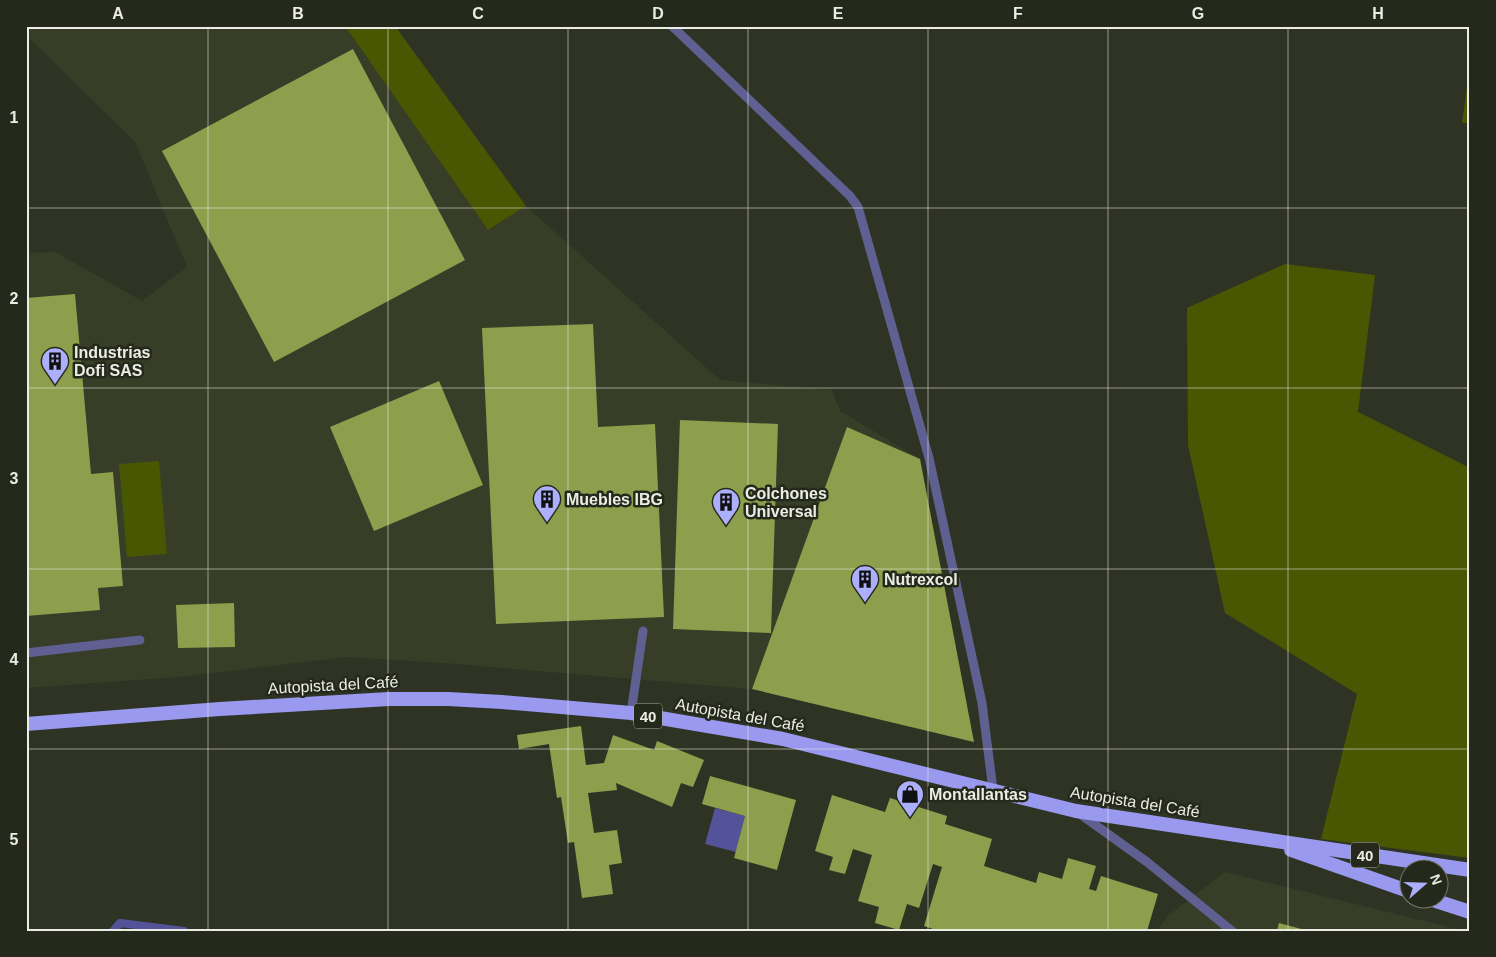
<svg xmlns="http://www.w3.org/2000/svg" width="1496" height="957" font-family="Arial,sans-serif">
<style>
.built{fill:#383d28}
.green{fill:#495703}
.water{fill:#545399}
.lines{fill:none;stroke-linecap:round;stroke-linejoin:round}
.stream{stroke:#545399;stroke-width:8}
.building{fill:#8d9f4c}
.service{stroke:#5f6091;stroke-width:9}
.trunk{stroke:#9899ef;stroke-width:14}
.grid{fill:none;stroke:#ebede4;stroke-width:1;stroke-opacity:0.55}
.labels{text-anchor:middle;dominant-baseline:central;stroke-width:5;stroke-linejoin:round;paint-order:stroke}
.shield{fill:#25291b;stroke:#b0b2a8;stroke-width:1}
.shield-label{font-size:15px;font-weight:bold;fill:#ebede4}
.poi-label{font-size:16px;font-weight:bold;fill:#ebede4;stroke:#25291b;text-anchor:start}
.street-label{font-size:16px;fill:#ebede4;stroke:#25291b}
.neatline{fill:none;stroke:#ebede4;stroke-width:2}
.grid-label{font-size:16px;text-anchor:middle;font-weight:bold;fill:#ebede4}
</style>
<rect width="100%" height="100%" fill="#2f3324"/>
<!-- built -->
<g class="built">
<path d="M26,26h319l143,204 38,-24 194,174 112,10 8,21 80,48 54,283 -222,-53 -308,-26 -98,-6 -168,20 -152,11v-435l29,-1 87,49 45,-34 -52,-125 -109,-107z"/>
<path d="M1225,872l240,59h-308l12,-16z"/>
</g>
<!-- green -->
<g class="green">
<path d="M345,26h50l131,180 -38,24z"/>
<path d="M1470,66v57h-8z"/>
<path d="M1285,264l90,11 -17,137 112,56v390l-149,-19 36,-145 -132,-81 -37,-168 -1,-137z"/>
<path d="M159,461l8,93 -40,3 -8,-93z"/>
</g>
<!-- water -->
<path class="water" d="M715,808l30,8 -9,36 -31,-8z"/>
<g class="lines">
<!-- stream -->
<path class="stream" d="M113,931l7,-8 64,8"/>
</g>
<!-- building -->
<g class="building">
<path d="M353,49l112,211 -191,102 -112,-211z"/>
<path d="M75,294l16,180 22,-2 10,114 -25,2 2,22 -74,6v-318z"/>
<path d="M593,324l5,103 57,-3 9,193 -168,7 -14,-296z"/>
<path d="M439,381l44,104 -109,46 -44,-104z"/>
<path d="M680,420l98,4 -7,209 -98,-4z"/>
<path d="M847,427l73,32 54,283 -222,-53z"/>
<path d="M234,603l1,44 -57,1 -2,-43z"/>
<path d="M581,726l5,39 18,-2 9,-28 41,15 3,-9 47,19 -11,27 -12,-4 -9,24 -56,-24 1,7 -29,3 6,40 23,-3 5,33 -13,2 4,29 -31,4 -8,-56 -6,1 -7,-46 -4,1 -8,-54 -30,5 -2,-14z"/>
<path d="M710,776l86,24 -19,70 -43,-12 11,-42 -43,-12z"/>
<path d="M832,795l53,17 5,-14 57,18 -2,8 47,15 -8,27 52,17 3,-11 23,7 6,-21 28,8 -7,23 7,2 5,-15 57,18 -11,37h-208l-15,-5 18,-59 -9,-3 -14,44 -12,-4 -8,26 -24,-7 4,-16 -21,-6 14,-46 -19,-6 -8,25 -16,-4 4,-13 -18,-6z"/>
<path d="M1279,923l26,7v1h-28z"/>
</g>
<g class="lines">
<!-- service -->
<g class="service">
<path d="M672,26l178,170 8,11 71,251 53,245 11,87"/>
<path d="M26,653l114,-13"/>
<path d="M631,713l12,-82"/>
<path d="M1080,814l67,48 85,69"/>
</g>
<!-- trunk -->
<g class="trunk">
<path d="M26,724l194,-15 169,-10h59l54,3 129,11 152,26 293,72 394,59"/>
<path d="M1291,850l117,41"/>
<path d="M1433,900l37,12"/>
</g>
</g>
<!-- grid -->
<path class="grid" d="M208,26v905M388,26v905M568,26v905M748,26v905M928,26v905M1108,26v905M1288,26v905M26,208h1444M26,388h1444M26,569h1444M26,749h1444"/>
<!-- icons -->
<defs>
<g id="building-pin" transform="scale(1.4375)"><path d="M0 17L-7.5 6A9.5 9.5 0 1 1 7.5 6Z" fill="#acaffb" stroke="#25291b"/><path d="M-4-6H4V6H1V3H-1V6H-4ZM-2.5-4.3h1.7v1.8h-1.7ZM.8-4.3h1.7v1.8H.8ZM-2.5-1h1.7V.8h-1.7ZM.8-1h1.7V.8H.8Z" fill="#111"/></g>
<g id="shop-pin" transform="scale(1.4375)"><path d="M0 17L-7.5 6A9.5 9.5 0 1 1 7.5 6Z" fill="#acaffb" stroke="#25291b"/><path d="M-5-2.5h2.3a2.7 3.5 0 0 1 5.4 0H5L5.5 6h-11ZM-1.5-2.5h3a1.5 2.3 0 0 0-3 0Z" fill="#111"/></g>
</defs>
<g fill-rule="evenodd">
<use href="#building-pin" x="55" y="361"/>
<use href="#building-pin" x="547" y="499"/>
<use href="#building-pin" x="726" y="502"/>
<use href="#building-pin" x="865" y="579"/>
<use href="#shop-pin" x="910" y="794"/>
</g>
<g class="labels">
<!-- shield labels -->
<g class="shield">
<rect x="634" y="703.5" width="28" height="25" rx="4"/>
<rect x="1351" y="842.5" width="28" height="25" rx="4"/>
</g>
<g class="shield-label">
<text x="648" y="716">40</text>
<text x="1365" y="855">40</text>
</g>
<!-- poi labels -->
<g class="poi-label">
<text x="74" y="352">Industrias<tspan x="74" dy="18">Dofi SAS</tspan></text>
<text x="745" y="493">Colchones<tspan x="745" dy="18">Universal</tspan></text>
<text x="566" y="499">Muebles IBG</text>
<text x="884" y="579">Nutrexcol</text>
<text x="929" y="794">Montallantas</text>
</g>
<!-- street labels -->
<g class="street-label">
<text transform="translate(333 685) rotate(-3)">Autopista del Café</text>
<text transform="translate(740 715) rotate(10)">Autopista del Café</text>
<text transform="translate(1135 802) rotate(9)">Autopista del Café</text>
</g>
</g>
<!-- border -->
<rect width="1496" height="957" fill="none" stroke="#25291b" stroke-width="55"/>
<!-- north arrow -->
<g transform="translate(1424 884) rotate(70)"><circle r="24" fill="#25291b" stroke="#74776b"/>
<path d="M0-4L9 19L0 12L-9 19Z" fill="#acaffb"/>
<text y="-8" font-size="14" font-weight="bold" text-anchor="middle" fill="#ebede4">N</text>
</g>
<rect x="28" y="28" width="1440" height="902" class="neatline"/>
<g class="grid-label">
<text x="118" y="19">A</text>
<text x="298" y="19">B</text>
<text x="478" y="19">C</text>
<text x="658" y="19">D</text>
<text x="838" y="19">E</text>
<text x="1018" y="19">F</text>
<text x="1198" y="19">G</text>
<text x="1378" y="19">H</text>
<text x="14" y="123">1</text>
<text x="14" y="304">2</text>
<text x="14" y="484">3</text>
<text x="14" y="665">4</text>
<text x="14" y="845">5</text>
</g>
</svg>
